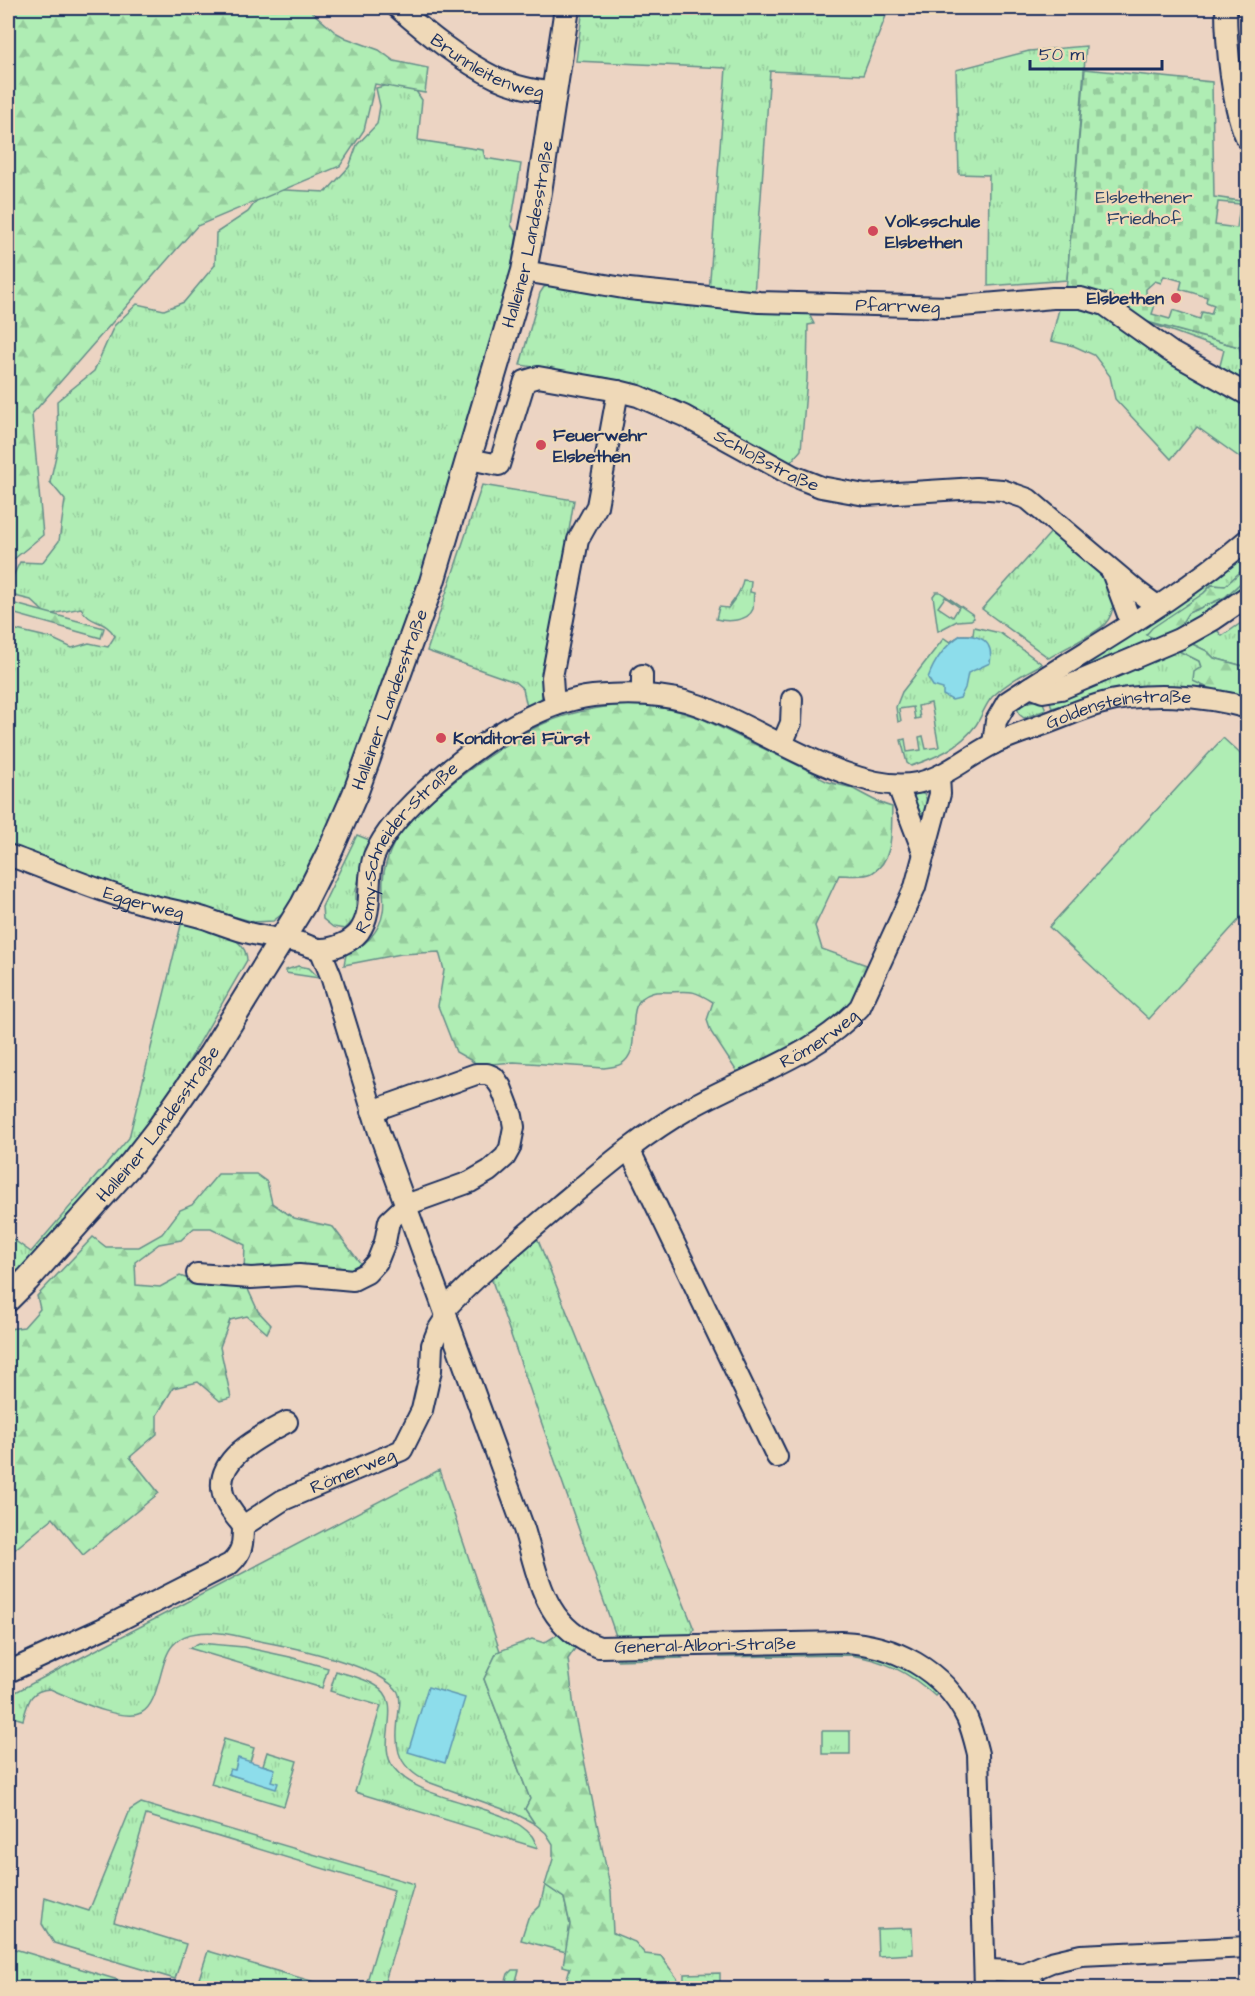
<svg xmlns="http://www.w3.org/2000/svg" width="1255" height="1996" font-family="'Architects Daughter',sans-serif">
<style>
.grass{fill:url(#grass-tufts);stroke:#658e89;stroke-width:1.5;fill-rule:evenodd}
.forest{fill:url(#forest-firs);stroke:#658e89;stroke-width:1.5}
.cemetery{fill:url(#cemetery-stones);stroke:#658e89;stroke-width:1.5;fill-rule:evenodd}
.pitch{fill:#afedb4;stroke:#658e89;stroke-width:1.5}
.water{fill:#8dddeb;stroke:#5f97b3;stroke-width:1.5}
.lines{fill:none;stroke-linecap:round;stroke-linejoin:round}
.minor-casing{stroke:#1b2f5e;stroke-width:24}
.major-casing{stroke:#1b2f5e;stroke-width:28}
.minor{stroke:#efd9b8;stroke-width:20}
.major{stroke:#efd9b8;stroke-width:24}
.poi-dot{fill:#d1495b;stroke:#efd9b8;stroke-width:2}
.labels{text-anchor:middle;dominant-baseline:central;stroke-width:4.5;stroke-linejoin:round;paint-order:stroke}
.street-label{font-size:18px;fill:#1b2f5e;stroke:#efd9b8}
.park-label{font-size:18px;fill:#2a4267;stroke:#efd9b8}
.poi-label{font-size:18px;font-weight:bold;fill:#1b2f5e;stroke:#efd9b8;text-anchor:start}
</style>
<defs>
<pattern id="grass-tufts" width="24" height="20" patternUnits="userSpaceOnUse" patternTransform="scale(1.5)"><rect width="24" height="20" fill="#afedb4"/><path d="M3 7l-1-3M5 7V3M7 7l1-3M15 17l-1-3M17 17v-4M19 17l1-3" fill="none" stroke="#96cc9d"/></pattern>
<pattern id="forest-firs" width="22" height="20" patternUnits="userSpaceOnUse" patternTransform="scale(1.5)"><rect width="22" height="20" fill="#afedb4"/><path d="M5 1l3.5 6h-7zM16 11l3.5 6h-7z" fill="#96cc9d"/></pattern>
<pattern id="cemetery-stones" width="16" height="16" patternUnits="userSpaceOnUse" patternTransform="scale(1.5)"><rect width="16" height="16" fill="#afedb4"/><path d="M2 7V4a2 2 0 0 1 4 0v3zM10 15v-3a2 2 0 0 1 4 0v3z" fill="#96cc9d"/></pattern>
</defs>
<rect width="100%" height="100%" fill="#ecd4c3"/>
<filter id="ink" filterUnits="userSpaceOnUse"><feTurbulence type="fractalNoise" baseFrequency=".0167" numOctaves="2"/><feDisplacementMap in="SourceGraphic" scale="12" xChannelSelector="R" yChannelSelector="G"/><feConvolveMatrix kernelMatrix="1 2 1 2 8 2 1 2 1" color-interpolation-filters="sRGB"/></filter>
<g filter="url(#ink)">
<!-- grass -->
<g class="grass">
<path d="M583,8h306l-26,67 -93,-4 -16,224 -45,-3 17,-224 -150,-7z"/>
<path d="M1086,46l-19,234 -79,6 1,-111 -30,-1 -3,-104 73,-19z"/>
<path d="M388,85l28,6 6,9 -4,40 65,10 2,8 36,6 -10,61 6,10 -12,68 -71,243 -90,253 -43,88 -16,25 -12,9 -19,1 -58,-16 -68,-16 -120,-45v-217l43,10 21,10 17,-5 19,4 7,-11c-11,-18 -24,-10 -34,-28l-34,7 -16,-15 -20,-5 -3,-9 12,-24 22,1 17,-22 6,-41 -15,-18 8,-35 -1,-46 37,-30 20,-45 23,-22 27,6 20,-8 31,-37 1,-32 32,-21 17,-23 61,3 23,-25 8,-22 20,-21 3,-18 -4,-18z"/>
<path d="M554,285l250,27 5,2 5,10 -6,1 -1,54 -6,71 -12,14 -132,-69 -49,-17 -88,-13 20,-72 4,-6z"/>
<path d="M1065,304l46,11 136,85v51l-5,8 -45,-32 -26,32 -56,-60 -5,-23 -16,-21 -20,-9 -23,-5 8,-32z"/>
<path d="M1144,321l95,26 8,22v19l-29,-15 6,-23z"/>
<path d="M482,485l92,15 -33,201 -14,6 -4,-18 -8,-7 -88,-31z"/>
<path d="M1053,530c22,20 81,61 52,94 -8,9 -44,26 -56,34l-67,-49z"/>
<path d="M1247,550v16l-22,20 -14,-1 -7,8 -58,41 16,7 -111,43z"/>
<path d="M1247,577v11l-72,46 13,-21 37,-16z"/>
<path d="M743,580l8,1 -1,11 4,1c-1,5 0,11 -1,16 -5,13 -27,13 -37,10l3,-12 9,1c7,-9 13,-16 15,-28z"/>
<path d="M936,592h4l32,22 2,4 -3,2 -14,1 -19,10 -5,-35zM945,597l14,10 -6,10 -15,-10z"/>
<path d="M1247,619v48l-33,-9 -7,-7 -21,-10 27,-16 9,11z"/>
<path d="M974,627l26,6 42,31c-18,10 -35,18 -50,33 -7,8 -10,19 -16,28 -17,23 -39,32 -65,41l-4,-3 -6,-23 4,-1 2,13 14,-2 -2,-13 4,-1 3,13 13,-2 -8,-44 -13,3 2,12 -5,1 -2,-12 -14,2 2,12 -3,1 -2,-15 6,-15 42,-54 6,4 11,-7h12z"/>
<path d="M1173,648l26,13 2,6 -8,13 13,7 -50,-1 -44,5 -60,17 -3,-10z"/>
<path d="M1042,700l4,10 -22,8 -4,-3 -2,-5c5,-9 15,-9 24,-10z"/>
<path d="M918,792l7,3 5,15 -5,15 -4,-6 -8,-22z"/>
<path d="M357,835l15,6 -10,26 -6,23v28l-11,11 -12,-2 -10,-8 -1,-12z"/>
<path d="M182,921c21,7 64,12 65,39l-65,113 -42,62 -132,150v-49l23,16 98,-114z"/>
<path d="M298,966l11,2 10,10 -33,-5v-3z"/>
<path d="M536,1235l158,394 -4,8 -74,-1 -126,-361z"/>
<path d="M439,1470l61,181 -3,1 -13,27 46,120 -5,10 10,15 -21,-11 -86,-31c-35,-17 -33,-38 -29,-72 1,-6 2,-12 -1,-18 -4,-7 -14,-13 -21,-17 -38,-18 -81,-27 -122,-35 -18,-4 -39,-10 -58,-7 -9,1 -18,5 -24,12 -14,15 -13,59 -32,68 -20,10 -71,-16 -91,-24 -21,1 -22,14 -27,31l-10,-3 -5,19v-40z"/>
<path d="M199,1643l45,4 46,10 38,11 -6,20 -133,-40z"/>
<path d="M849,1651c35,4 63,18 90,41l-4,4c-26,-24 -51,-36 -85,-41l-130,2v-5z"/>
<path d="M613,1654h64l5,4 -65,2 -3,-2z"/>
<path d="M336,1671c13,4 28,7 39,14 32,17 -1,58 19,83 28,36 110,34 138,68 2,3 4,8 6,12l-183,-56 26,-86 -51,-15z"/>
<rect x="822" y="1731" width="28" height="23"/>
<path d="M224,1739l30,9 -4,14 -12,-3 -3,11 -7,4 48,14 -5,-7 3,-12 -11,-4 4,-13 30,9 -13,45 -73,-22z"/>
<path d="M141,1803l273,81 -31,104h-18l29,-98 -248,-75 -32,107 72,22 -11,35 -121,-36 -12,-19 3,-27 44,14 41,-101z"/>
<path d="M545,1885l19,13 6,26 -4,28 -45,-12 7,-22 12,-12z"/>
<path d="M912,1928l1,26 -35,2 -1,-27z"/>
<path d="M8,1947l137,41h-137z"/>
<path d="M208,1951l127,37h-127l-11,-3z"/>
<path d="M512,1970h7l-5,18h-10l4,-14z"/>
<path d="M720,1973v15h-36v-14z"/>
</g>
<!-- forest -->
<g class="forest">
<path d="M8,8h302l1,3 24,21 11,6 33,12 15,11 34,7 -3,25 -50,-9 -11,46 -24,36 -143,60 -165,188 11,121 -35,29z"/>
<path d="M1247,566v11l-22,20 -37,16 -13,21 -13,7 -16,-6 6,-7 52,-35 8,-8 13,1z"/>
<path d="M8,602l96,26 -3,10 -93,-26z"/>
<path d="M1186,641l21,10 7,7 33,9v29l-41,-9 -13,-6 1,-9 7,-5 -2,-6 -26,-13z"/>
<path d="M625,705l27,1 26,5 25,8 113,55c10,11 23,9 35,14 15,7 25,15 41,19 -1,21 3,53 -20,66 -7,4 -24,2 -33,2l-24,51 7,23 50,18 -21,42 -25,20 -85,49 -30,-46 -4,-12 6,-18c-19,-12 -21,-11 -43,-10 -5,0 -13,-1 -18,1 -32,9 -8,50 -27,68 -5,6 -15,6 -21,7l-90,-6 -35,3 -23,-13 -18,-46 6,-36 -5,-18 -38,2 -57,11 2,-11c18,-7 34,-22 37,-42 2,-11 -1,-21 0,-32 1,-13 6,-27 12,-39 19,-35 113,-103 150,-118 26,-11 52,-16 80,-18z"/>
<path d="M218,1174h38l11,8 5,21 22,15 39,9 31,41 -15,7 -105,-3 1,-27 -34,-17h-17l-13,12 -22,4 -24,18 1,23 24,2 20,-11 14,5 52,4 12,26 13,14 -4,8 -20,-17 -17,4 -10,27 11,51 -11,3 -22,-19 -25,6 -16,27v19l-27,23 29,36 -76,62 -30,-37 -45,37v-226l16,-2 16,-18 -3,-13 56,-59 13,10h33l23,-13 18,-24 12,-5z"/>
<path d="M560,1633l16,14 -8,12 7,57 36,175 2,42 22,9 10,12 16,2 18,25v7h-115l6,-20 -7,-2 7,-42 -6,-26 -19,-13 8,-26v-15l-7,-11 -11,-9 -10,-15 5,-10 -46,-120 13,-27 35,-13 12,4z"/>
</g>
<!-- cemetery -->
<path class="cemetery" d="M1085,69l127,13 2,115 33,5 -5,142 -3,3 -95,-26 -12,-7 -10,-11 -18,-7 -38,-5zM1218,202l22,2 -3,24 -22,-3zM1164,276l18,5 -2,8 27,8 -1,5 8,3 -3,9 -9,-2 -2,7 -27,-9 -3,9 -18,-5 3,-9 -5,-2 -4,-5v-9l9,-8 6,2z"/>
<!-- pitch -->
<path class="pitch" d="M1223,738l24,22v151l-98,108 -100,-92z"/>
<!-- water -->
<g class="water">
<path d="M961,635c20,0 33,6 29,28l-22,10 -3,15 -5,10 -8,2 -9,-5v-6l-10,-3 -5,-8c6,-17 18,-34 33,-43z"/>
<path d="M428,1687l37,11 -20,65 -37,-11z"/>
<path d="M238,1758l37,11 -4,12 7,2 -2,6 -48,-15 2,-5 5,1z"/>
</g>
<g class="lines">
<!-- minor casing -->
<g class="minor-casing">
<g id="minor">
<path id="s1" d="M398,8c30,26 63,53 98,70 19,9 38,12 58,15"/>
<path d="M1226,8c0,33 6,104 22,133"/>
<path id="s2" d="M524,271l105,18 130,13 191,5 103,-9h28l24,7 66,47 77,43"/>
<path id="s3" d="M469,459l30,6 26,-84 13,-4 80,14 20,5 46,20 109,60 28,11 44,8 111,-7 26,2 26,9 110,93 19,14"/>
<path d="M1112,572l19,51"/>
<path d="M642,675v19"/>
<path d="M1030,687l13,5 18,-3 118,-50 34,-19 35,-24"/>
<path d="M556,705l-3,-13 -1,-15 26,-137 19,-34 21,-115"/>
<path d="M782,744l9,-21 1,-24"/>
<path d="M993,744l3,-23 11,-19c80,-53 167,-99 241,-163"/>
<path d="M898,786l26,68"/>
<path id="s4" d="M8,855c42,15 84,34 127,46 23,7 46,10 69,17 14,5 27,10 41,14 18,5 37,7 56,11 6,2 14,6 20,6 13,0 30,-7 38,-17 16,-22 6,-51 15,-76 19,-47 101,-110 145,-134 22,-12 48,-23 74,-26 36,-3 71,-3 105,9 61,21 156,91 219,78 29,-6 50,-26 76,-39 14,-7 31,-12 46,-18 20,-7 40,-16 60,-22 45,-13 104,-9 149,4"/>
<path id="s5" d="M320,949l11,27 48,156 145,397c15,49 20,98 75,118l243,-5c52,2 102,28 125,76 5,11 8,24 11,36l7,234"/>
<path d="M629,1149l148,308"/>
<path d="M197,1274l54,4 48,-3 54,5 14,-7 10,-11 8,-20 4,-21 17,-16 64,-23 19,-11 16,-14 5,-9 4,-21 -2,-11 -11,-29 -7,-10 -7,-3h-11l-104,37"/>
<path id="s6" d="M445,1309c36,-38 76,-70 115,-104 41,-34 82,-70 128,-96 57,-33 127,-52 172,-102l55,-120 25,-93 -1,-18"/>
<path d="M243,1526c-8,-10 -17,-20 -20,-32 -9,-36 38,-58 64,-72"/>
<path id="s7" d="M8,1672l100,-46 122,-62c13,-12 13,-21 13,-38l40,-26 119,-50 20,-40 9,-40 1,-25 6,-15 9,-14"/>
<path d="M985,1970c21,1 38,-2 51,18"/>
<path d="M1023,1974l28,-12 30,-7 167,-8"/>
</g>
</g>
<!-- major casing -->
<g class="major-casing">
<g id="major">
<path id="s8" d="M8,1299l20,-20 104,-116 28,-36 51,-73 92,-149 28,-56 24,-55 77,-212 92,-311 15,-79 28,-184"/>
</g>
</g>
<!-- minor -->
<use href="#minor" class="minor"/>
<!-- major -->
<use href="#major" class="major"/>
</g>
</g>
<!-- markers -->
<g class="poi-dot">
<circle cx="873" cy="231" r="6"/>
<circle cx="1176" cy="298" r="6"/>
<circle cx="541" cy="445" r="6"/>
<circle cx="441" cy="738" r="6"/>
</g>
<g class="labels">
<!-- street labels -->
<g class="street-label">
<text stroke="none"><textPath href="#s1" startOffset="108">Brunnleitenweg</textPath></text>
<text stroke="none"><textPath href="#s8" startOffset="1203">Halleiner Landesstraße</textPath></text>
<text stroke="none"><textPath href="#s2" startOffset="376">Pfarrweg</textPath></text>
<text stroke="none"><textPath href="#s3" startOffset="378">Schloßstraße</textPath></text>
<text stroke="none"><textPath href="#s8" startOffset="717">Halleiner Landesstraße</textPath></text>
<text stroke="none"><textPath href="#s4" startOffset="1287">Goldensteinstraße</textPath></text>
<text stroke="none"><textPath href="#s4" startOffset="471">Romy-Schneider-Straße</textPath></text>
<text stroke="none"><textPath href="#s4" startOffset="144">Eggerweg</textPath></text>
<text stroke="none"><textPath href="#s6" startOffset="464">Römerweg</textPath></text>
<text stroke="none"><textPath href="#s8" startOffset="231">Halleiner Landesstraße</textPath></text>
<text stroke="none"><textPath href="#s7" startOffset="412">Römerweg</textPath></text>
<text stroke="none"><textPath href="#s5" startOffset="868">General-Albori-Straße</textPath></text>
</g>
<!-- park labels -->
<g class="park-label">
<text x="1144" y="197">Elsbethener<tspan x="1144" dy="21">Friedhof</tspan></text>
</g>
<!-- poi labels -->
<g class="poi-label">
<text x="885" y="221">Volksschule<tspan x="885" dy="21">Elsbethen</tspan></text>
<text x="1164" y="298" text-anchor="end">Elsbethen</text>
<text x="553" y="435">Feuerwehr<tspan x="553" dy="21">Elsbethen</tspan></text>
<text x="453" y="738">Konditorei Fürst</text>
</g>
</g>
<!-- margin -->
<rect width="1255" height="1996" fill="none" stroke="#efd9b8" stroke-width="30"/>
<rect x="15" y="15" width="1225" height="1966" fill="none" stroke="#1b2f5e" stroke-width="2" filter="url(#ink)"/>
<!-- scale -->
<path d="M1030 60v9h132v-9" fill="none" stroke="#1b2f5e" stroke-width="3"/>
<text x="1039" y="60" font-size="18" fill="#1b2f5e" stroke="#efd9b8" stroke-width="4.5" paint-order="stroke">50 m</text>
</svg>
